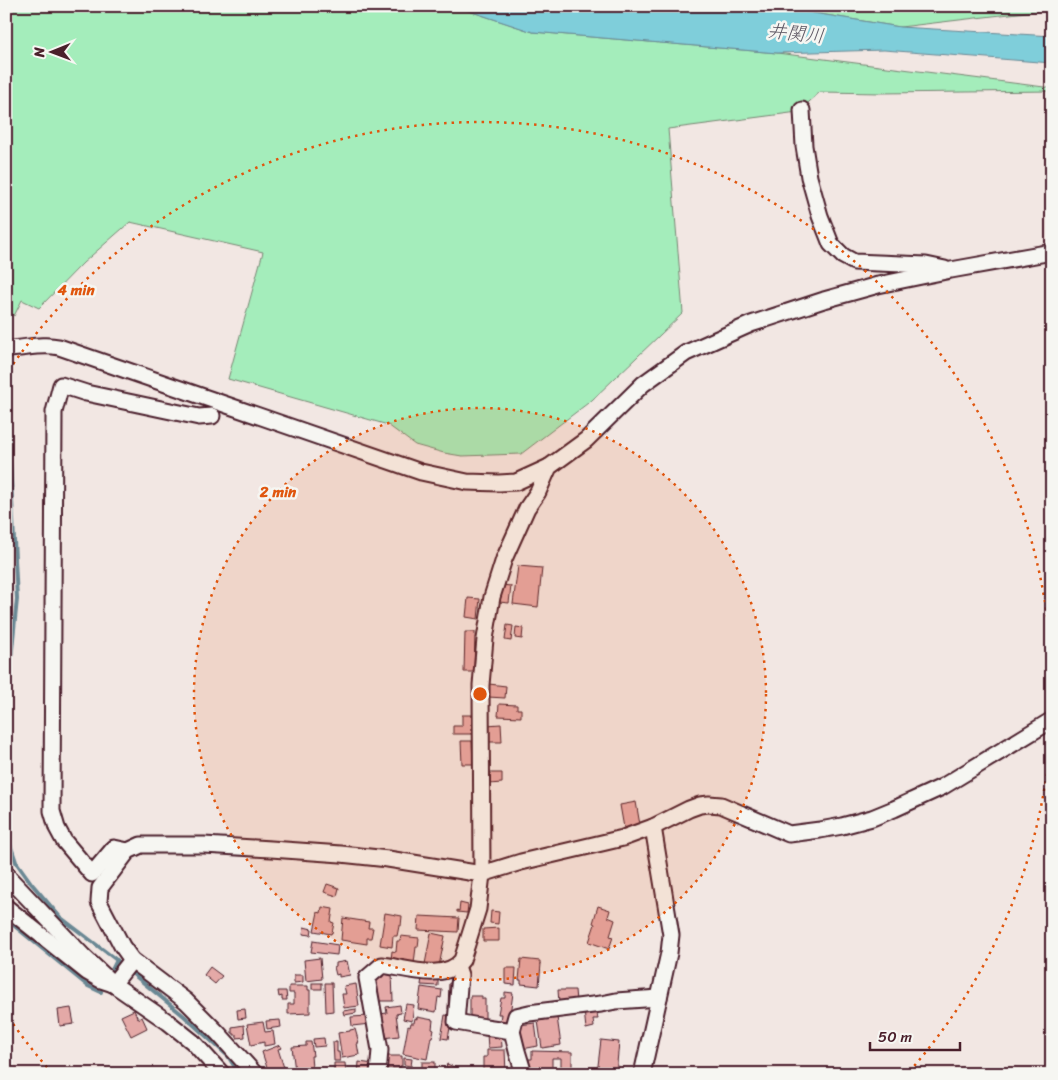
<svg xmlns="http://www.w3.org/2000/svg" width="1058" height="1080" font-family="Sriracha,'Klee One',sans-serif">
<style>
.green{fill:#a4edbb;stroke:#778673}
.water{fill:#7fceda;stroke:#6a8894}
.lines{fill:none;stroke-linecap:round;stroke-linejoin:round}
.stream{stroke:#6a8894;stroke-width:4}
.building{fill:#e4a9a7;stroke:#4a1f2b}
.minor-casing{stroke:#4a1f2b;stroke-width:19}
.minor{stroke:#f6f6f2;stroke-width:15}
.ring{fill:none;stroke:#e0560e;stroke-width:2.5;stroke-dasharray:2.5 5}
.labels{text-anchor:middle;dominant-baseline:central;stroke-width:5;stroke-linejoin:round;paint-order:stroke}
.water-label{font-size:19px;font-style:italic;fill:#5a5460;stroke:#f6f6f2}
.centre{fill:#e0560e;stroke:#f6f6f2;stroke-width:2.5}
.ring-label{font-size:15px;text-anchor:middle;font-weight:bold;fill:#e0560e;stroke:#f6f6f2;stroke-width:5;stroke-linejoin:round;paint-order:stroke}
</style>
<rect width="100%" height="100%" fill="#f2e7e3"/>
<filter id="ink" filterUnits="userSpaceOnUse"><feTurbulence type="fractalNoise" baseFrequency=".02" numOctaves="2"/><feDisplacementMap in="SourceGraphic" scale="10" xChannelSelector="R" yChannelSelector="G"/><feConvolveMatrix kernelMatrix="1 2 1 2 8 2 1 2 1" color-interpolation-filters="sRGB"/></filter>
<g filter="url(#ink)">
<!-- green -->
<g class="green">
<path d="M6,6h448l79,26 244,21 275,35v3l-171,2 -61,-1 -22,20 -130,17 15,184 -91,87 -71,54 -59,2 -18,-3 -29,-8 -27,-20 -160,-46 35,-127 -133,-30 -47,41 -44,45 -17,-8 -8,16 -8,-7z"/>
<path d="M770,6h282v3l-152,18z"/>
</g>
<!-- water -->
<path class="water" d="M454,6h316l130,21 152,9v27l-168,-13 -107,3 -244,-21z"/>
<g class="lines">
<!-- stream -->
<g class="stream">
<path d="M6,383l11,216 -10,100 -1,54"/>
<path d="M6,823l2,15 8,24 15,21 29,34 63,48"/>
<path d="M6,919l82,67 13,6v-1"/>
<path d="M128,970l56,46 44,40 11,18"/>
<path d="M111,972l6,-12"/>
</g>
</g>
<!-- building -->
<g class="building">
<path d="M518,566l24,2 -4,39 -25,-3z"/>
<path d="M501,585l10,1 -2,17 -10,-1z"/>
<path d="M468,598l12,1 -2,20 -12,-2z"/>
<path d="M507,625l6,1 -2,15 -6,-1z"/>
<path d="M516,627l7,1 -1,11 -7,-1z"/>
<path d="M465,632h10l-1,40h-10z"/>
<path d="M489,684l17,2 -1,12 -17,-1z"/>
<path d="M499,704l18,1v4h4v8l-23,-1z"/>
<path d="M462,715h10v19h-19v-8h9z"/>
<path d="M501,724l1,18h-16v-17z"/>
<path d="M461,741h11l1,23h-11z"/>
<path d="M489,773h13v10l-13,1z"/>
<path d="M636,802l4,23 -16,3 -4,-23z"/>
<path d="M327,884l12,4 -2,8 -13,-4z"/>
<path d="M460,903l8,2 -1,8 -10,-1v-2l2,1z"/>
<path d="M598,906l12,4 -2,7 7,3 -5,16 3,1 -4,12 -20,-7 6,-18 -2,-1z"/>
<path d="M322,907l11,2 -2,13 3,1 -2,10h-1v1l-17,-3 4,-19 3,1z"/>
<path d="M491,911l8,1 -1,12 -8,-1z"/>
<path d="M385,913l17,3 -1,10h-2l-2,10h-4l-1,11 -12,-2z"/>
<path d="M419,916l40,2 -1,14 -40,-2z"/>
<path d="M343,918l26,4 -1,6h5l-2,10h-4v6l-26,-4z"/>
<path d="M304,927l8,2 -1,6 -8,-1z"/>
<path d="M499,928v13h-16v-12z"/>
<path d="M431,933l14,3 -6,30 -14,-2z"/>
<path d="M401,936l18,2 -1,9h-2l-2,16 -23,-3 1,-9 4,1 1,-11h3z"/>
<path d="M313,941l25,4 -1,10 -26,-3z"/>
<path d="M320,958l2,21 -16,2 -2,-21z"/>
<path d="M521,959l19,2v3h1l-2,22 -18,-2v-4h-2z"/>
<path d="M347,961l3,14 -11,2v-3l-3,1 -2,-8 2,-1v-3z"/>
<path d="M210,967l12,9 -7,8 -11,-9z"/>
<path d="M505,968h11l-1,17 -10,-1z"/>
<path d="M383,972h9l1,29h-16v-24h6z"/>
<path d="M294,975h9v7l-9,1z"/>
<path d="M422,978l16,2v6l-17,-1z"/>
<rect x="312" y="983" width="10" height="6"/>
<path d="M325,983h7l1,28 -7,1z"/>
<path d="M449,983l6,1 -1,25h-6z"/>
<path d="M356,984l3,22 -15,2 -2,-14h4l-2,-8z"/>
<path d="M289,986h19v4h2v23l-22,1v-10h6v-11h-5z"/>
<path d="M421,987l21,3 -1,8 -3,-1 -2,15 -18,-3z"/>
<path d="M558,990h17l1,11 -17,2z"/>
<path d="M278,991h8l1,9h-5v-4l-3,1z"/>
<path d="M505,992l8,1 -4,29 -9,-1 1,-7h-3l3,-16h4z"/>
<path d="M470,996h12v3h3v20h-15z"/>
<path d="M406,1004l8,1 -2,16 -9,-2z"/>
<path d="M400,1005l1,8 -5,1 3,22 -16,2 -3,-24 7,-1 -1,-6z"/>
<path d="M71,1008l3,16 -14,2 -2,-16z"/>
<path d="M596,1008l2,11h-5l1,8 -8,2 -2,-19z"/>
<path d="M245,1009l1,9 -8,1 -1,-9z"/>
<path d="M356,1009v4l-12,2 -1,-4z"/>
<path d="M134,1010l4,9 4,-2 5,11 -16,8 -10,-20z"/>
<path d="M566,1012l1,4 -10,1 4,28 -19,3 -4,-27 15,-3 -1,-3z"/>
<path d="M445,1015l7,1 -4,23 -7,-1z"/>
<path d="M369,1016l1,8 -18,2 -1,-9z"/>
<path d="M417,1017l16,3 -1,9 2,1 -2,7h-1l-4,22 -24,-5 5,-28 2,1 1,-4h3l1,-5 2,1z"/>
<path d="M280,1020l1,7 -14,2 -1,-8z"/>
<path d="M263,1022l2,10 8,-1 2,13 -11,2v-4l-13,3 -4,-21z"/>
<path d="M535,1023l3,23 -16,3 -3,-24z"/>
<path d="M244,1025l1,12 -8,1v-3h-3v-2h-2v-6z"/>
<path d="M355,1029l4,14h-2l2,12 -17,3 -4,-25 12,-2v-1z"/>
<path d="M501,1033l1,14 -14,1 -1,-14z"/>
<path d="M324,1038l1,8 -11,1 -1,-8z"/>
<path d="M601,1040l18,2 -3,32h-19z"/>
<path d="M335,1041h2v11h2l1,9h-6l-1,-19h2z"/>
<path d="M306,1042h5l2,14h-2l1,12 -17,3 -3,-24 14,-1z"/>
<path d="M280,1045l2,3 -4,1 8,25h-17l-7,-22z"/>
<path d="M487,1050h18l1,24h-23v-17h4z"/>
<path d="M532,1051l40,1v16h-11v-10h-9v11h-24l1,-10h3z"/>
<path d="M386,1056h16v10h-2v3h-14z"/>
<path d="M404,1058l8,1 -1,7 -7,-1z"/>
<path d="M359,1062l15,2 -1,10h-15z"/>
<rect x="422" y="1062" width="13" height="8"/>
<path d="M334,1063h11l1,11h-12z"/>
<path d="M447,1064l24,10h-9l-16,-7z"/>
<path d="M401,1071l21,1v2h-22z"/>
</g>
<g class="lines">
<!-- minor casing -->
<g class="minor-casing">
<g id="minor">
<path d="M802,110l2,36 5,31 11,39 11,28 12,12 11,6 72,3 19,4"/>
<path d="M6,349c18,0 35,-6 53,-2l362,125 46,10 32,1 17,-1 33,-15"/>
<path d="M128,851l-14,-3 -22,26 -28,-33 -7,-13 -5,-17 2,-399 7,-27 25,8 113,24 13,-1"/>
<path d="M6,873l4,6 73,77 30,28 55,38 25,20 29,32"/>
<path d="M6,907l81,65 14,8 12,4 19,-24"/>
<path d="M457,966l3,9 -4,47 29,5 27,4 5,20 7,23"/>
<path d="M512,1031l4,-15 13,-3 72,-9 15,-3 43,-3"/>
<path d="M255,1074l-37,-41 -32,-32 -54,-41 -10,-14 -23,-44 1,-14 28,-37 13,-6h63l67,4 70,5 47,5 94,15 39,-12 102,-24 30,-11 36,-18 11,-4 9,-1 12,1 68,29 31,-4 22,-4 30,-8 22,-9 48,-22 110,-67"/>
<path d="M378,1074l2,-24 -13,-72 15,-13c24,3 63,17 80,-5l16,-51 4,-35 -1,-189 4,-46 7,-42 12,-38 23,-51 11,-16 11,-25 37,-27 57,-56 43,-31 65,-29 73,-24 54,-15 73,-15 101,-18"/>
<path d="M642,1074l27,-121 2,-18 -18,-108"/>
</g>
</g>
<!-- minor -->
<use href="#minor" class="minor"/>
</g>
</g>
<!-- distance rings -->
<circle cx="480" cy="694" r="286" fill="#e0560e" fill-opacity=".12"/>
<g class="ring">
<circle cx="480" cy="694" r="286"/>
<path d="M1052 714A572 572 0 0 1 908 1073M52 1073A572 572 0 0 1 9 1018M9 370A572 572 0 0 1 1052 674"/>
</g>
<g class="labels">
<!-- water labels -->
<g class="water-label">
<text transform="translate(796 33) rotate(6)">井関川</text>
</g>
</g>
<circle cx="480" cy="694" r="8" class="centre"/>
<g class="ring-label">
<text x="76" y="295">4 min</text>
<text x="278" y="497">2 min</text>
</g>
<!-- margin -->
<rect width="1058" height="1080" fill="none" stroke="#f6f6f2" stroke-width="25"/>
<rect x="12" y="12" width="1033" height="1055" fill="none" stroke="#4a1f2b" stroke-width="2" filter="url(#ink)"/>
<!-- north arrow -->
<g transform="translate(52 52) rotate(269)" stroke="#f6f6f2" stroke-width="4" paint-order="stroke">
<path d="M0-4L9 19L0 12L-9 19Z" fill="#4a1f2b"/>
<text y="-8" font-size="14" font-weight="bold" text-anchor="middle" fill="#4a1f2b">N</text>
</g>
<!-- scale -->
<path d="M870 1042v8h90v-8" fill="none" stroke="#4a1f2b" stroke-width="2.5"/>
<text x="878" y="1042" font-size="15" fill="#4a1f2b" stroke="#f6f6f2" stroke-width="4" paint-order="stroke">50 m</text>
</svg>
